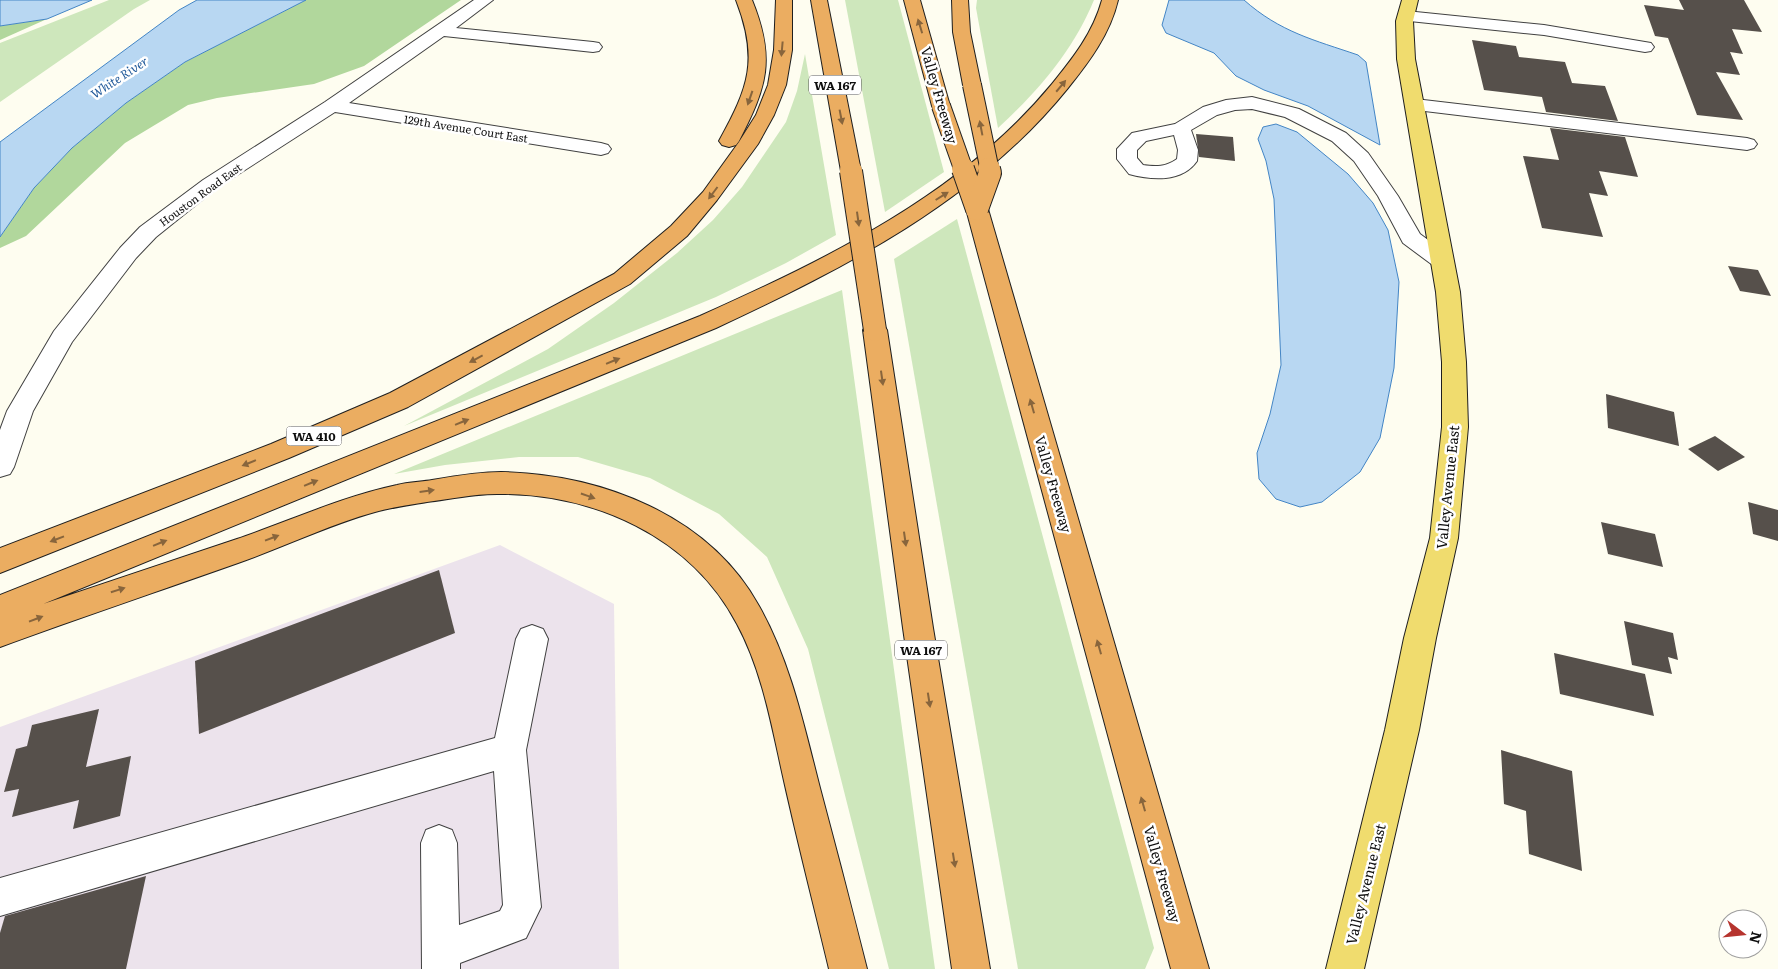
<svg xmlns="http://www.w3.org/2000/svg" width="1778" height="969" font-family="Literata,serif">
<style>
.industrial{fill:#ece3ec}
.green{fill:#cee7bc}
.forest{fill:#b1d79c}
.water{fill:#b8d7f2;stroke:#4385c5}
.building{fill:#56504b}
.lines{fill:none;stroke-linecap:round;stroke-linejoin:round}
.minor-casing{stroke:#414141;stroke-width:2}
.major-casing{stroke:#1f1f1f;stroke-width:2}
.highway-casing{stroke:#1f1f1f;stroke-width:2}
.minor{fill:#fff;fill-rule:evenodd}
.major{fill:#f0dc6e;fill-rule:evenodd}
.highway{fill:#ebad61;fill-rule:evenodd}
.highway-bridge-far1-casing{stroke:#1f1f1f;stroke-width:20;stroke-linecap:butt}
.highway-bridge-casing{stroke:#1f1f1f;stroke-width:24;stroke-linecap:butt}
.highway-bridge-far1{stroke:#ebad61;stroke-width:18}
.highway-bridge{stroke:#ebad61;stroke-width:22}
.oneway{fill:#88653c}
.labels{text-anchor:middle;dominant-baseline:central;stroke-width:5;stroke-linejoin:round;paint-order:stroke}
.far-street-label{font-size:11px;fill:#0e0e0e;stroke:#fff}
.far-water-label{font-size:12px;font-style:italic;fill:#1f5899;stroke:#fff}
.shield{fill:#fff;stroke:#565656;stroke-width:1}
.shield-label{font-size:12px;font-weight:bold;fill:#0e0e0e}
.street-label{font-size:14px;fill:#0e0e0e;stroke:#fff}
</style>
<rect width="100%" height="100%" fill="#fefdf0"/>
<!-- industrial -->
<path class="industrial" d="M500,545l114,59 5,365h-619v-242z"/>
<!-- green -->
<g class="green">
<path d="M109,0h41l-16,9 -134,93v-59z"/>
<path d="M845,0h53l46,172 -59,40z"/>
<path d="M977,0h117c-21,51 -56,91 -96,128l-22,-120z"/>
<path d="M805,54l31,181 -50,28 -70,34 -312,129 144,-77 66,-46 63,-50 36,-33 29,-33 44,-65 11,-31z"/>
<path d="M957,219l197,729 -9,21h-127l-124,-710z"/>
<path d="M842,290l93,679h-46l-81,-320 -41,-92 -48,-43 -69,-36 -72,-21h-59l-74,8 -51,9z"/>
</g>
<!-- forest -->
<g class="forest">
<path d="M306,0h155l-97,66 -50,18 -97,14 -29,7 -63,38 -99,93 -26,12v-11l34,-49 38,-40 54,-45 59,-41z"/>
<path d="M47,19l-47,21v-14z"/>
</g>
<!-- water -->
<g class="water">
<path d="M0,0h92l-45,19 -47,7z"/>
<path d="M197,0h109l-121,62 -59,41 -54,45 -38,40 -34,49v-95l179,-132z"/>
<path d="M1169,0h75c36,32 70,40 114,55l8,7 14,83 -72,-39 -44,-16 -28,-14 -22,-23 -48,-20 -4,-8z"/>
<path d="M1276,124l21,8 51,42 25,29 15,27 11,52 -5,86 -14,70 -20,34 -38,30 -22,5 -24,-8 -17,-20 -2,-26 13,-39 11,-49 -7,-166 -8,-38 -8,-22 5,-12z"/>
</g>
<!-- building -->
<g class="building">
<path d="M1679,0h65l18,32 -30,-3 11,25 -13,-2 10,23 -24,-3 27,48 -46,-5 -29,-77 -13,-2 -11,-31 40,5z"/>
<path d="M1472,40l44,6 3,11 46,5 7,21 33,3 13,35 -72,-9 -4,-15 -58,-7z"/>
<path d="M1550,128l75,9 13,40 -39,-6 9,25 -19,-3 14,44 -61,-9 -19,-72 36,4z"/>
<path d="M1196,134l37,3 2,24 -36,-4z"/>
<path d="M1728,266l30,4 13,26 -31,-5z"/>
<path d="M1606,394l68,18 5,34 -71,-18z"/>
<path d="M1715,436l30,21 -27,14 -30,-22z"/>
<path d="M1748,502l30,8v31l-25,-7z"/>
<path d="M1601,522l54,12 8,33 -55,-13z"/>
<path d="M439,570l16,63 -256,101 -4,-73z"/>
<path d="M1624,621l49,12 5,27 -10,-3 4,17 -40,-9z"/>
<path d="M1554,653l91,21 9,42 -94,-22z"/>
<path d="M99,709l-13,58 45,-11 -11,60 -47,13 6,-29 -67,17 7,-28 -15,3 12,-43 11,-3 5,-21z"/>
<path d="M1501,750l71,21 10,100 -53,-17 -3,-43 -22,-7z"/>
<path d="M146,876l-20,93h-126v-36l5,-17z"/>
</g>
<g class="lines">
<!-- minor casing -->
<g class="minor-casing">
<g id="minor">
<path d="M474,0h19l-37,28 137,14 6,1 3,4 -3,4 -6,1 -149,-16 -95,67 252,40 7,2 3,4 -3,4 -7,2 -266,-43 -118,76 -61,49 -20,21 -64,84 -39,69 -19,56 -4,7 -10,3v-47l7,-19 47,-80 66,-83 20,-21 63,-47 122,-78z"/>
<path d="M1406,11l138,14 101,17 6,1 3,4 -3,4 -6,1 -101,-17 -144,-15 -2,-4 2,-4z"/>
<path d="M1252,97l47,12 47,24 22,20 30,43 22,38 30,22 3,5 -3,5 -8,2 -8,-2 -31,-23 -25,-47 -24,-35 -22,-20 -47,-24 -33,-8 -17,1 -18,5 -26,15 7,20 -1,11c-15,22 -46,19 -68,13l-12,-15v-10l15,-16 43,-9 28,-17 23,-7zM1174,135l4,15 -1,9c-11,8 -21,8 -34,6l-6,-7v-8l9,-9z"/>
<path d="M1415,99l332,39 7,2 3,4 -3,4 -7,2 -339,-41 -2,-4 2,-4z"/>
<path d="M532,625l11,4 5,10 -22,111 15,157 -15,31 -66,25v6h-38l-1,-126 5,-13 13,-5 13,5 5,13 2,82 41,-14 3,-6 -9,-134 -494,145v-38l495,-140 21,-99 5,-10z"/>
</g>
</g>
<!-- major casing -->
<g class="major-casing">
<path id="major" d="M1402,0h16l-5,21 2,38 45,233 6,70 2,65 -10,111 -22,100 -17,92 -55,239h-38l59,-239 19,-92 26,-100 12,-111v-65l-6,-70 -39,-233 -1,-38z"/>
</g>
<!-- highway casing -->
<g class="highway-casing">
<g id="highway">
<path d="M736,0h16c24,59 15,87 -13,141l-3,4 -7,2 -7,-2 -3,-4c30,-54 40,-82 17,-141z"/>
<path d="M776,0h16v50l-6,35 -12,30 -16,29 -41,56 -30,36 -57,48 -222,123 -119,51 -289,115v-25l271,-104 119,-51 224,-119 57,-48 32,-34 36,-50 17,-27 12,-30 6,-35z"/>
<path d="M811,0h16l34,171 -3,4 -7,2 -7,-2 -3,-4z"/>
<path d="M904,0h16l30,106 -2,4 -7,2 -7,-2 -2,-4z"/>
<path d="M952,0h16l2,32 11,53 -3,4 -6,1 -6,-1 -3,-4 -10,-53z"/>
<path d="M1102,0h16c-8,34 -29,62 -50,88 -92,114 -222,179 -352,240l-673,276c64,-22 129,-43 194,-65 53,-18 104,-42 160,-54 11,-3 23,-3 35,-5 23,-4 46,-8 69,-8 100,2 208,43 258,134 32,57 45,120 61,182 16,60 32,121 47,181h-38c-15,-63 -31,-125 -45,-188 -12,-53 -21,-109 -47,-157 -46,-88 -144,-131 -240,-130 -24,0 -47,5 -70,8 -17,3 -34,5 -52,10 -47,13 -91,35 -137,51 -79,28 -159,55 -238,84v-52l700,-279c129,-58 260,-121 352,-232 21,-26 41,-51 50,-84z"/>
<path d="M977,203l7,2 4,4 221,760h-38l-205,-760 4,-4z"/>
<path d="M875,322l8,2 4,6 46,298 57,341h-38l-49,-341 -40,-298 4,-6z"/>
</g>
</g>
<!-- minor -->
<use href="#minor" class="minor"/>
<!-- major -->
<use href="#major" class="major"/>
<!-- highway -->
<use href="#highway" class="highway"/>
<!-- highway-bridge-far1 casing -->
<g class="highway-bridge-far1-casing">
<g id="highway-bridge-far1">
<path d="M972,85l18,86"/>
<path d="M941,106l23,65"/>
</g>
</g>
<!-- highway-bridge casing -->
<g class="highway-bridge-casing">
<g id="highway-bridge">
<path d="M963,169l14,40"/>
<path d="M851,171l24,159"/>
<path d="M977,209l13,-36 -1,-4"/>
</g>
</g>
<!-- highway-bridge-far1 -->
<use href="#highway-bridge-far1" class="highway-bridge-far1"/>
<!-- highway-bridge -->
<use href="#highway-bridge" class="highway-bridge"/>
</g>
<!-- one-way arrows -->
<defs><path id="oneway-solid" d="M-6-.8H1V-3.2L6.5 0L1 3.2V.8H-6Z" transform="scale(1.25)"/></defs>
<g class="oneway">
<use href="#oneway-solid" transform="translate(920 26) rotate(-107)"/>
<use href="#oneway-solid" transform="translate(782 49) rotate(95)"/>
<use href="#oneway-solid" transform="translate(1061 86) rotate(-50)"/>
<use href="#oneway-solid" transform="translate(750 98) rotate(109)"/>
<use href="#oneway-solid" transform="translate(841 117) rotate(79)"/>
<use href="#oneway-solid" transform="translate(981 128) rotate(-101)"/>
<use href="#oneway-solid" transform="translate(713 193) rotate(127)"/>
<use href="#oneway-solid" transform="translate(942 196) rotate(-32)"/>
<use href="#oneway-solid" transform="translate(858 219) rotate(82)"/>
<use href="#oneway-solid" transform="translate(476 359) rotate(152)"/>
<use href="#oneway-solid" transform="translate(613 361) rotate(-22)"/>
<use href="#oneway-solid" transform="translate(882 378) rotate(82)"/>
<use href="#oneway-solid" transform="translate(1032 406) rotate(-106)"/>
<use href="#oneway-solid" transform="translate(462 422) rotate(-22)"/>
<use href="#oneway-solid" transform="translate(249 463) rotate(158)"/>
<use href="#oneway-solid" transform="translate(311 483) rotate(-22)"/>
<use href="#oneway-solid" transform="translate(427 491) rotate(-8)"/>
<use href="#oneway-solid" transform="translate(588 496) rotate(19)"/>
<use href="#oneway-solid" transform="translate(272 538) rotate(-21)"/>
<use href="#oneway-solid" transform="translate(57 539) rotate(159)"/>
<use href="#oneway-solid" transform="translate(905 539) rotate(82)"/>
<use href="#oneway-solid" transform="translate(160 543) rotate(-22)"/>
<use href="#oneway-solid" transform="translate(118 590) rotate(-18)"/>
<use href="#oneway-solid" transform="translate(36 619) rotate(-21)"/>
<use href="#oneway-solid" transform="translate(1099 647) rotate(-106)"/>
<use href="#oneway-solid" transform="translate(929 700) rotate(81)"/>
<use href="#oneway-solid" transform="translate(1143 804) rotate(-106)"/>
<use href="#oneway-solid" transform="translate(954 860) rotate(81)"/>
</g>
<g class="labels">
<!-- far-street labels -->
<g class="far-street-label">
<text transform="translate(466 128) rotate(9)">129th Avenue Court East</text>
<text transform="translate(200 194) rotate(-36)">Houston Road East</text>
</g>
<!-- far-water labels -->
<g class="far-water-label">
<text transform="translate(119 77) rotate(-33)">White River</text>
</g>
<!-- shield labels -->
<g class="shield">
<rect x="809" y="75.5" width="52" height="19" rx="4"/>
<rect x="286.5" y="426.5" width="55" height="19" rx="4"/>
<rect x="895" y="640.5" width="52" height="19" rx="4"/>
</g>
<g class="shield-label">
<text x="835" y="85">WA 167</text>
<text x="314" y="436">WA 410</text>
<text x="921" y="650">WA 167</text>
</g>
<!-- street labels -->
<g class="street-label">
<text transform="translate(940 95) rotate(74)">Valley Freeway</text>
<text transform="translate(1054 484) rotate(74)">Valley Freeway</text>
<text transform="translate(1447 487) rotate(-84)">Valley Avenue East</text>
<text transform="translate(1163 874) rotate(74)">Valley Freeway</text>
<text transform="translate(1365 884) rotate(-76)">Valley Avenue East</text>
</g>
</g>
<!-- north arrow -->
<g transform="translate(1743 934) rotate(106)"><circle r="24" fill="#ffffff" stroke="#9f9f9f"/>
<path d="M0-4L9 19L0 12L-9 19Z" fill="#b6342e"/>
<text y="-8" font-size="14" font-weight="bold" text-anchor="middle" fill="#0e0e0e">N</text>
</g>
</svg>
